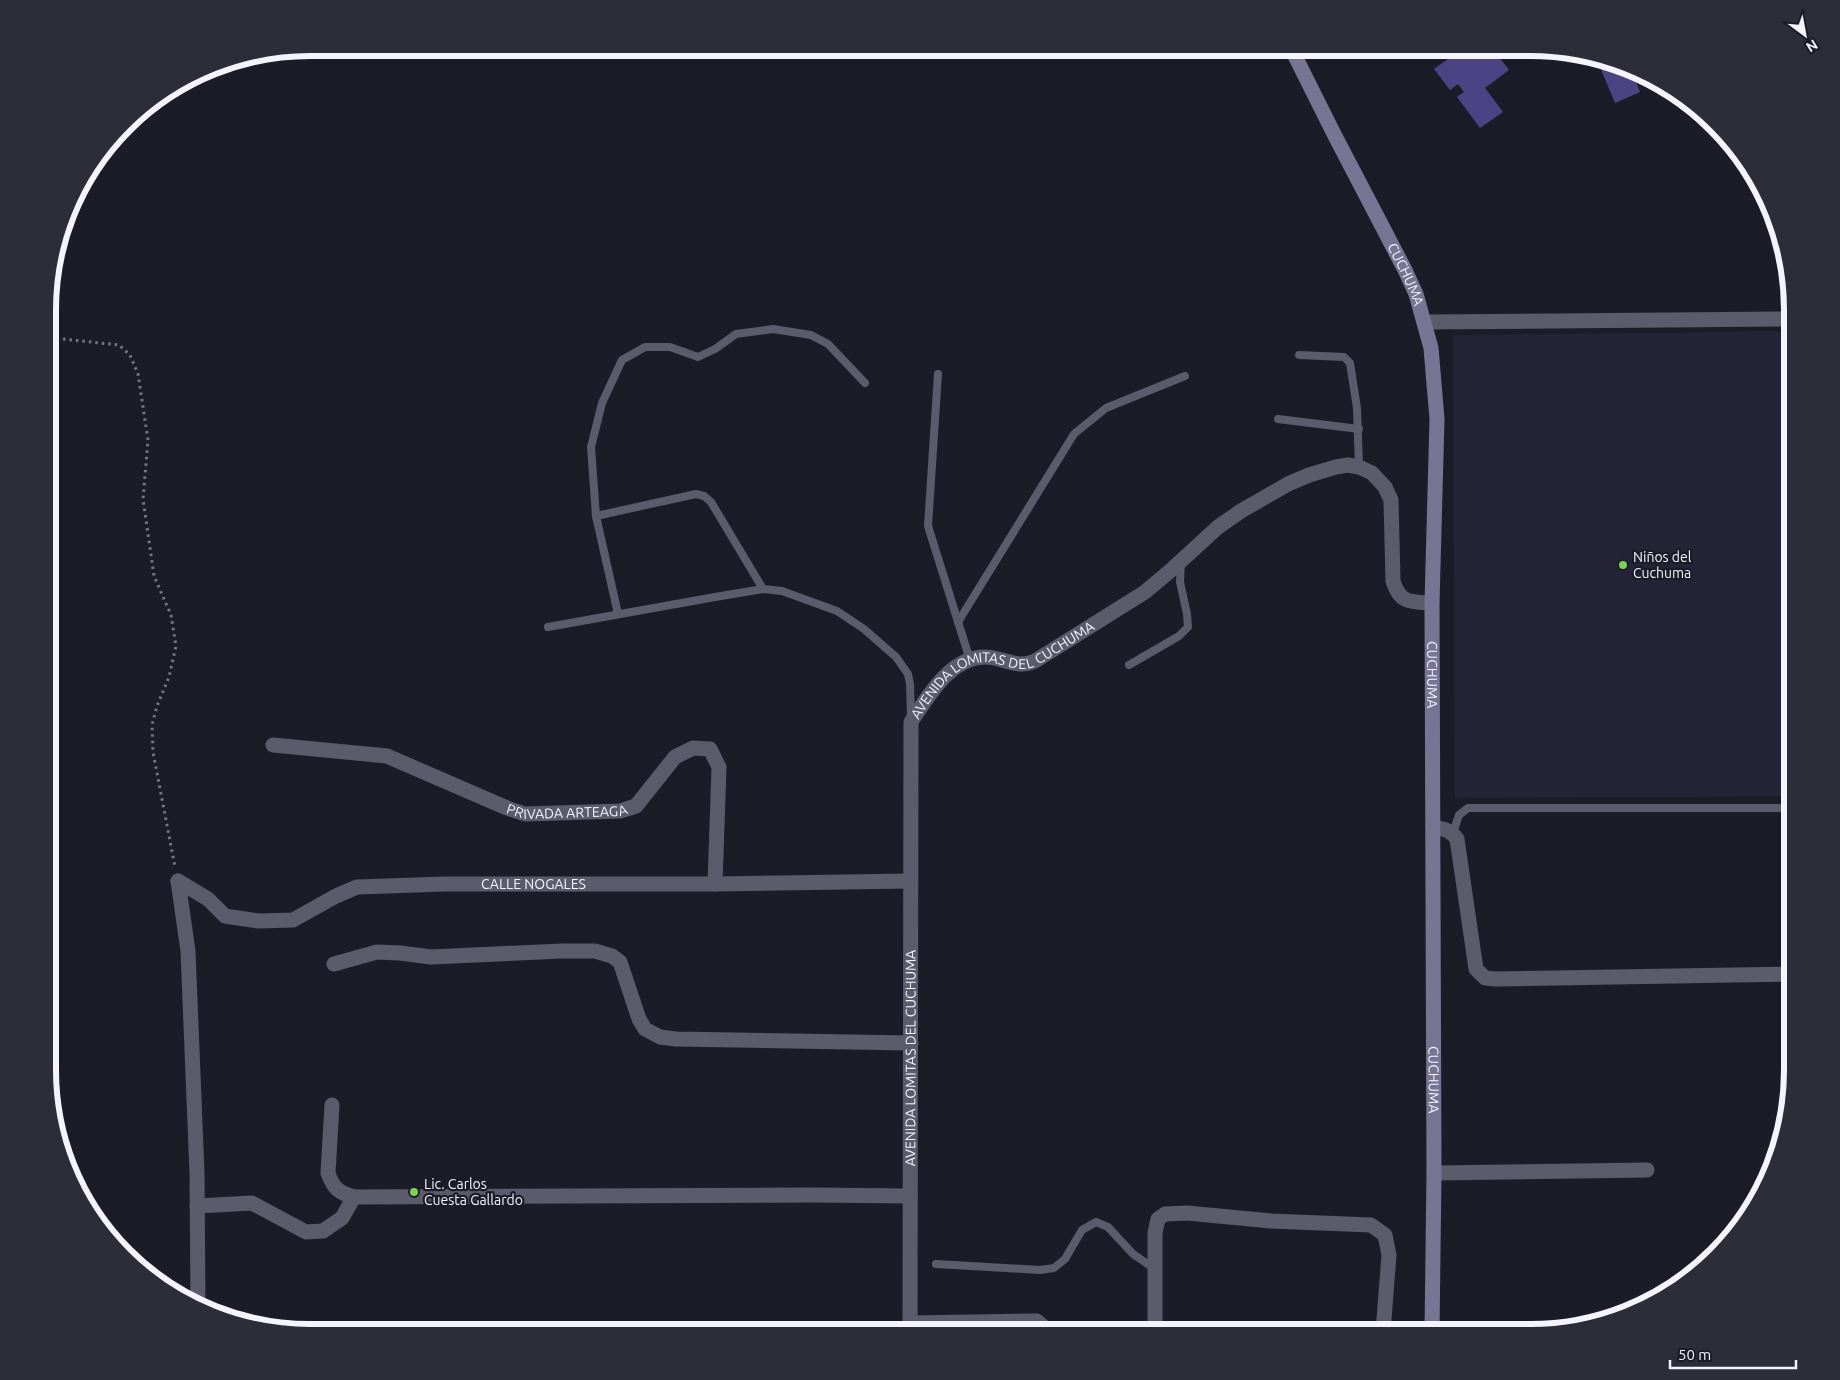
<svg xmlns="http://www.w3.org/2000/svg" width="1840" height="1380" font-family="Ubuntu,sans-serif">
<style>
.built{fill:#252437}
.building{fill:#4c4385}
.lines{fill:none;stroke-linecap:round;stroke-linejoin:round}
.path{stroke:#767682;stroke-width:3;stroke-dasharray:2.5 4;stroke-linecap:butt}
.lane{stroke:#5c5b6b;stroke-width:8}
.street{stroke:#5c5b6b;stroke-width:15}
.secondary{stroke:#777593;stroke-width:15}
.poi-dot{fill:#7bd155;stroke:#1c1c29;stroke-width:2}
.labels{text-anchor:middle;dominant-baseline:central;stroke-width:4.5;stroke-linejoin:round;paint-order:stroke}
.street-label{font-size:14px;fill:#f4f4fe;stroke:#1c1c29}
.poi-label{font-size:14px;fill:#f4f4fe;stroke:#1c1c29;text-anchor:start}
.rim{fill:none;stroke:#f4f4fe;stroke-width:6}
</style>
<rect width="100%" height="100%" fill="#1c1c29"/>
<!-- built -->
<path class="built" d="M1792,331v465l-337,2 -2,-463z"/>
<!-- building -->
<g class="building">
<path d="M1406,48h16l-11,7z"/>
<path d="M1463,48h38l4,4 -6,5 10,13 -24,18 18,24 -23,16 -23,-31 7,-5 -6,-8 -8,6 -16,-21z"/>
<path d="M1608,62l22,5 10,25 -25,11 -15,-36z"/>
</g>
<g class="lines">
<!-- path -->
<path class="path" d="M50,339h13l56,6 11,10 8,19 10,66 -5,59 11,77 17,39 5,31 -7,31 -12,29 -5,19 1,27 22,115"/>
<!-- lane -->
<g class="lane">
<path d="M1299,355l45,2 6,6 7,45 2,59"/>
<path d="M938,374l-10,152 42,134"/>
<path d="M1278,419l81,10"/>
<path d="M596,516l-5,-69 11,-44 20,-43 23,-13h25l28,10 17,-8 21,-15 37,-5 38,6 17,9 37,39"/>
<path d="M618,614l-22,-98 100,-22 8,2 7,6 52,87"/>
<path d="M958,622l116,-188 32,-26 79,-32"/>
<path d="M548,627l167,-30 48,-8 19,2 55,20 27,18 32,28 12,17 2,10 1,34"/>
<path d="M1129,665l50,-29 9,-9 -1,-13 -7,-32 1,-20"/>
<path d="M1453,833l6,-18 9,-7h324"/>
<path d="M936,1264l104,6 14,-2 11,-9 17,-29 14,-8 12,5 25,27 22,15"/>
</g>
<!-- street -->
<g class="street">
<path d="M1425,322l367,-3"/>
<path id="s1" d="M273,745l114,11 120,52 18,6 95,-3 16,-5 39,-49 18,-9 17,1 9,18 -4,117"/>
<path d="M1433,827c11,2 18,3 24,12l19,130 9,9 11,1 296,-5"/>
<path id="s2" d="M178,881l30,18 17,17 33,5 35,-1 43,-24 21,-9 87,-3h271l195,-3"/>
<path d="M178,881l10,70 9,222 1,133"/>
<path d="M334,964l43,-12 23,1 31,4 131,-6h33l17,5 8,6 19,57 6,10 15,8 16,2 235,4"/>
<path d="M332,1105l-4,68c5,15 11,20 26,24l460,-2 96,1"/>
<path d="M1434,1173l213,-3"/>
<path d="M197,1206l55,-3 54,29 17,-1 19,-13 12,-21"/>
<path d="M910,1323l127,-2 10,9v2"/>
<path id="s3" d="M910,1332l1,-610c18,-28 44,-72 83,-64 15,3 26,10 41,3l110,-69 25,-21 48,-44 23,-16 47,-27 21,-9 27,-8 12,-2 11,2 13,6 13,14 6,13 2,81c7,23 18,21 39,22"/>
<path d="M1155,1332v-99l3,-14 7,-5 22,-1 84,8 100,4 14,10 4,20 -6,77"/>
</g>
<!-- secondary -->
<path class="secondary" id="s4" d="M1291,48l43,86 71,136 11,24 15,54 6,71 -5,184 2,570 -2,159"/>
</g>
<!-- markers -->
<g class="poi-dot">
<circle cx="1623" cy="565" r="5"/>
<circle cx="414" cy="1192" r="5"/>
</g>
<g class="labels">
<!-- street labels -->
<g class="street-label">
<text stroke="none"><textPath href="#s4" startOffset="254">CUCHUMA</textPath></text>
<text stroke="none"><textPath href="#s3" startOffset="724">AVENIDA LOMITAS DEL CUCHUMA</textPath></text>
<text stroke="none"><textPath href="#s4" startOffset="659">CUCHUMA</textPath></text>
<text stroke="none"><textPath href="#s1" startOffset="306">PRIVADA ARTEAGA</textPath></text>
<text stroke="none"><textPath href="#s2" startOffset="376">CALLE NOGALES</textPath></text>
<text stroke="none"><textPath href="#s3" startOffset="274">AVENIDA LOMITAS DEL CUCHUMA</textPath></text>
<text stroke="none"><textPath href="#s4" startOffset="1064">CUCHUMA</textPath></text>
</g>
<!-- poi labels -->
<g class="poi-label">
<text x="1633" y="557">Niños del<tspan x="1633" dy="16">Cuchuma</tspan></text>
<text x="424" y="1184">Lic. Carlos<tspan x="424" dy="16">Cuesta Gallardo</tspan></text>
</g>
</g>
<!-- crop -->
<path d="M0 0H1840V1380H0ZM310 56H1530A254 254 0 0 1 1784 310V1070A254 254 0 0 1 1530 1324H310A254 254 0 0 1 56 1070V310A254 254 0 0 1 310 56Z" fill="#2d2d3a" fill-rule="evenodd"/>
<path class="rim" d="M310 56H1530A254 254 0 0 1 1784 310V1070A254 254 0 0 1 1530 1324H310A254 254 0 0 1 56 1070V310A254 254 0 0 1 310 56Z"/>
<!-- north arrow -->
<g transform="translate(1805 35) rotate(148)" stroke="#1c1c29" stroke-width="4" paint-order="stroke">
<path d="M0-4L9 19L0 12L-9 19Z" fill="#f4f4fe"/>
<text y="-8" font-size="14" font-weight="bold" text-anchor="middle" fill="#f4f4fe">N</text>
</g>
<!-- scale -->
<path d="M1670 1360v8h126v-8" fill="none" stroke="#f4f4fe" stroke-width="2.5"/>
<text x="1678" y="1360" font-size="15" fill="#f4f4fe" stroke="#1c1c29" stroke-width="4" paint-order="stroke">50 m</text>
</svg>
